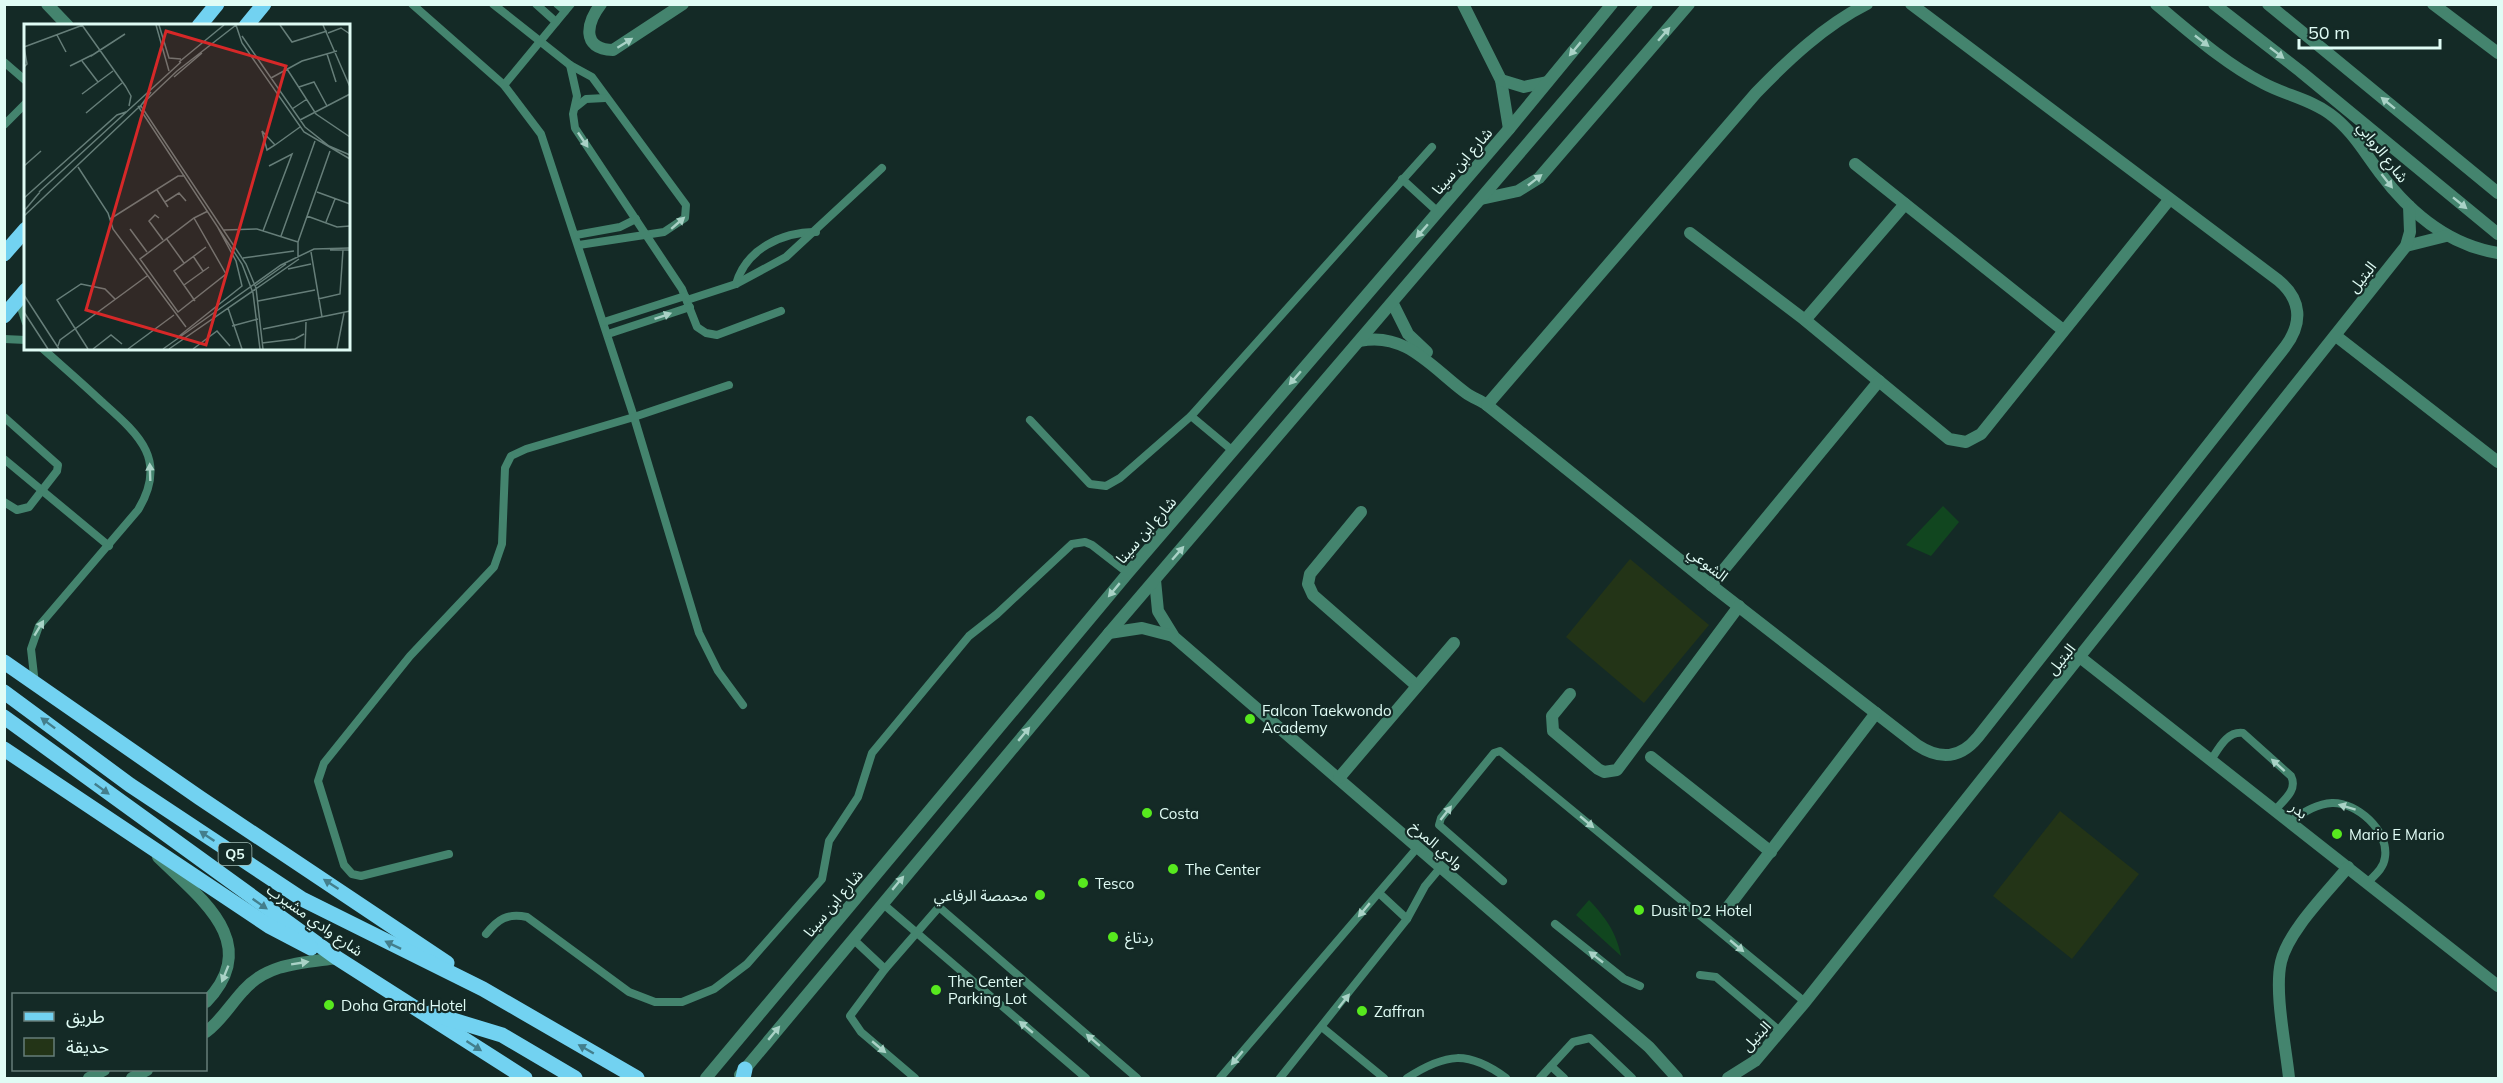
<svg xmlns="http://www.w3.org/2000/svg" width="2503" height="1083" font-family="Mulish,'Noto Sans Arabic',sans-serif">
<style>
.green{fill:#233417}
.water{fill:#11461f}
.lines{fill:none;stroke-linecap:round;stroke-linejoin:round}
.service{stroke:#44846e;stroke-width:8}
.minor{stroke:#44846e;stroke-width:12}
.tertiary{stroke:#44846e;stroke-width:12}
.primary{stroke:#72d2f1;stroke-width:15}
.oneway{fill:#a9d2c6}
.oneway2{fill:#437e8c}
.poi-dot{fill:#57e91e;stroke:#142a26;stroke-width:2}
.labels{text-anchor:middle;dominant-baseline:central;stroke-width:4.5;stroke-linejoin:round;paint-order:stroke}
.shield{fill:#142a26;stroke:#a3bdb7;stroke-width:1.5}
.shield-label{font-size:14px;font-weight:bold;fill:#e0fcf5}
.street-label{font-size:15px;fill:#e0fcf5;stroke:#142a26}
.poi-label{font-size:15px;fill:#e0fcf5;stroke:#142a26;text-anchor:start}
.inset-road{fill:none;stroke:#667e79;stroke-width:1.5}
.view{fill:#d62828;fill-opacity:0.15;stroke:#d62828;stroke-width:3}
.inset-edge{fill:none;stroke:#e0fcf5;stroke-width:3}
</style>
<rect width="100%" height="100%" fill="#142a26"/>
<!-- green -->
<g class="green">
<path d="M1630,559l79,66 -65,78 -78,-66z"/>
<path d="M2060,811l79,63 -67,85 -79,-63z"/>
</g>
<!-- water -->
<g class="water">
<path d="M1943,506l16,16 -28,34 -25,-11z"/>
<path d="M1589,900c17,18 27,32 32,56l-45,-41z"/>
</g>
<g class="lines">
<!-- service -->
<g class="service">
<path d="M412,4l92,81 37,49 93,283 65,216 19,38 25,34"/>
<path d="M493,4l77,61 22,12 94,128 -1,13 -21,14 -85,13"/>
<path d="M536,4l20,18"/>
<path d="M557,4l8,7"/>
<path d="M4,62l22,19"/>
<path d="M570,65l7,31 -4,18 2,14 107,161 15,38 9,6 11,2 64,-24"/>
<path d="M504,85l67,-81"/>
<path d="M576,107l10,-8 19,-1"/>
<path d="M4,125l22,-22"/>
<path d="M1402,179l36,33"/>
<path d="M576,235l44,-8 16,-8"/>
<path d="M736,284c10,-35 46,-52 80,-52"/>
<path d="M18,299l8,24"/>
<path d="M687,300l49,-16 50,-27 96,-89"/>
<path d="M604,322l81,-26"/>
<path d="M608,334l82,-27"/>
<path d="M4,339l22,1"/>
<path d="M1191,416l42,35"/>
<path d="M4,417l54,48 -1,6 -28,36 -12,3 -13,-8"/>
<path d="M1030,420l60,64 16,2 14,-8 71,-62 241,-269"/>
<path d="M4,459l105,87"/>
<path d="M35,684l-4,-35 8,-23 99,-116c31,-51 0,-76 -37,-109 -19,-18 -39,-35 -59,-53"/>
<path d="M2211,760c8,-12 16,-29 32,-27l48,43c7,14 -7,24 -16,34"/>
<path d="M2290,821c13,-8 26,-17 42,-18 25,-1 57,28 53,54 -1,11 -10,18 -18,26"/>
<path d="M449,854l-88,22 -9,-2 -8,-9 -26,-84 6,-18 86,-107 84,-89 8,-23 3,-76 6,-12 15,-7 108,-32 95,-32"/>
<path d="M1503,881l-64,-56 2,-7 53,-65 6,-2 305,251"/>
<path d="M1379,893l28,26"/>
<path d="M882,903l204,175"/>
<path d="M1555,924l69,55 16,7"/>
<path d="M486,934c12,-15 21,-21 41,-17l102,75 26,10h27l32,-13 33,-25 75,-85 7,-38 29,-44 14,-44 97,-117 28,-22 75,-70 13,-2 7,3 36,28"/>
<path d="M853,939l32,30"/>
<path d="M1700,975l16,2 65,55"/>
<path d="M1323,1028l61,50"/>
<path d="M1551,1066l13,12"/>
<path d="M915,1078l-54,-46 -11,-16 35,-47 54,-62 198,171"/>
<path d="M1220,1078l197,-230"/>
<path d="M1280,1078l127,-159 18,-33 15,-18"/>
<path d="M1407,1078c39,-25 61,-28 99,0"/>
<path d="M1540,1078l33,-36 17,-4 42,40"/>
</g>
<!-- minor -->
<g class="minor">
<path d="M47,4l21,22"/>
<path d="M601,4c-14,18 -21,45 12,46l70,-46"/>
<path d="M1463,4l38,76 8,49"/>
<path d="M2156,4c34,28 68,59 107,79 22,12 47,16 67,31 22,16 34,38 50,59 30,40 68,72 118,80"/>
<path d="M2433,4l65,49"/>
<path d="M1501,80l23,7 23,-5"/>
<path d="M1855,164l208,166"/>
<path d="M1481,199l37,-8 21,-13 150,-174"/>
<path d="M1690,233l115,87 144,119 17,3 15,-8 188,-234"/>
<path d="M2406,246l40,-10"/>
<path d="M1393,304l15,30 19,18"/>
<path d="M1805,320l100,-116"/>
<path d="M2336,336l162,126"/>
<path d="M1360,341c46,-10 73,28 106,52 7,5 14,7 21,12l224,180 206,160c23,15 43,14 61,-8l307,-390c18,-24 17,-47 -7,-67l-367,-276"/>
<path d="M1487,405l269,-312c32,-33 69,-68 111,-89"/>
<path d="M1361,512l-51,62 -2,10 5,11 104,91"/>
<path d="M1155,580l3,31 16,26 475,410 28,31"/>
<path d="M1711,585l168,-204"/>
<path d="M1109,633l33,-5 31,8"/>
<path d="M2081,658l417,328"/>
<path d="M1570,694l-18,22 1,15 45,38 6,3 13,-2 122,-164"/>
<path d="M1651,757l120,95"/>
<path d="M1339,778l115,-135"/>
<path d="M1725,911l151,-198"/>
<path d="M1728,1078l27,-17 50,-59 601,-756 4,-14 -1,-26"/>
<path d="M2289,1078c-3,-31 -15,-86 -8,-116 7,-31 46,-69 67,-95"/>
</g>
<!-- tertiary -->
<g class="tertiary">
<path d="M2214,4l86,67 198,163"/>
<path d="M2268,4l230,189"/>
<path d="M158,857c43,42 105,86 48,145"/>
<path d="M206,1032c15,-11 24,-27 37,-41 24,-28 59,-28 94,-33"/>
<path d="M740,1075l369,-442 538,-629"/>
<path d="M89,1078l15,-8"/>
<path d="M132,1078l15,-8"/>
<path d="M706,1078l422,-505 381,-444 103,-125"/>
</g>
<!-- primary -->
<g class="primary">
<path d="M199,26l18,-22"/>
<path d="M246,26l18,-22"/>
<path d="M4,254l22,-25"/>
<path d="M4,316l22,-26"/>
<path d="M4,662l196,136 247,165"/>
<path d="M4,692l126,93 172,114 181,90 154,89"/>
<path d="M4,717l333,241 188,120"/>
<path d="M4,749l265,177 42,22"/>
<path d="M430,1013l72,22 73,43"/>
<path d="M743,1078l2,-9"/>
</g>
</g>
<!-- one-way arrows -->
<defs><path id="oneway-solid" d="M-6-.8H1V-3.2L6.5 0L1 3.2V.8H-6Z" transform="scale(1.5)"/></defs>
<g class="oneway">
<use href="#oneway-solid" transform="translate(1664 34) rotate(-49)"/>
<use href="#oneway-solid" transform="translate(2202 41) rotate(38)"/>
<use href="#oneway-solid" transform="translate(625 43) rotate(-32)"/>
<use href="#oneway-solid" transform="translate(1575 49) rotate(130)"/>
<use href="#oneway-solid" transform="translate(2277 53) rotate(38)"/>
<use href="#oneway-solid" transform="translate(2388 103) rotate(-141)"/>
<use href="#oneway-solid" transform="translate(583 140) rotate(56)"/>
<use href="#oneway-solid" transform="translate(1535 180) rotate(-38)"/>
<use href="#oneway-solid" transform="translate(2387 181) rotate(52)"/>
<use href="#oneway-solid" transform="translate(2460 203) rotate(39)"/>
<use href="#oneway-solid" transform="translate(678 223) rotate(-41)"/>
<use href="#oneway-solid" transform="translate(1422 231) rotate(131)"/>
<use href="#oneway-solid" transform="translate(663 316) rotate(-19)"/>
<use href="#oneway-solid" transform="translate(1295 378) rotate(131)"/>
<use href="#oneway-solid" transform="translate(150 472) rotate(-92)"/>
<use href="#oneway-solid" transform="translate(1178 553) rotate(-49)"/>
<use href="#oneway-solid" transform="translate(1114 590) rotate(130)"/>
<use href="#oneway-solid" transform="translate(39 628) rotate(-59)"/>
<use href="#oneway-solid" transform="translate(1024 734) rotate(-50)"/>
<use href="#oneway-solid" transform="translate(2278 765) rotate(-138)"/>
<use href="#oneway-solid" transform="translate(2347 807) rotate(-163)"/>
<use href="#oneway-solid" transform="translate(1446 813) rotate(-52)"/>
<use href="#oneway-solid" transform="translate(1587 822) rotate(40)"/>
<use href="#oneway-solid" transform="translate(898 883) rotate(-50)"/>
<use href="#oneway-solid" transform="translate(1364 910) rotate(130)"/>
<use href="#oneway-solid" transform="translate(1737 946) rotate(40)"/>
<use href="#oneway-solid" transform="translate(1596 957) rotate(-142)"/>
<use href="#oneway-solid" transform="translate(300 963) rotate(-9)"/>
<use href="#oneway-solid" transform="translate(225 974) rotate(112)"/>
<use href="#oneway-solid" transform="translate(1344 1001) rotate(-52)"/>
<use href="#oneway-solid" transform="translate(1026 1027) rotate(-140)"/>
<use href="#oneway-solid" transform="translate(774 1033) rotate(-50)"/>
<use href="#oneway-solid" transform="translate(1093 1040) rotate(-139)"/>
<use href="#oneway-solid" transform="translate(879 1047) rotate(40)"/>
<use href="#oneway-solid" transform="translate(1237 1058) rotate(130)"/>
</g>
<g class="oneway2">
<use href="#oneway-solid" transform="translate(48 723) rotate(-143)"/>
<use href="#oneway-solid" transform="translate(102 789) rotate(36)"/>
<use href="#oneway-solid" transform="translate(207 836) rotate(-146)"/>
<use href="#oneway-solid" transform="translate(331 884) rotate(-147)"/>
<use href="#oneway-solid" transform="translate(260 904) rotate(35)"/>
<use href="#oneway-solid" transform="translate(393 945) rotate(-154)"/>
<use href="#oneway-solid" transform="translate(474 1046) rotate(33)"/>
<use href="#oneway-solid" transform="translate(586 1049) rotate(-150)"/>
</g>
<!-- markers -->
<g class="poi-dot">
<circle cx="1250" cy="719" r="6"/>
<circle cx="1147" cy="813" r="6"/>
<circle cx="2337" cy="834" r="6"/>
<circle cx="1173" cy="869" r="6"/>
<circle cx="1083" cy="883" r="6"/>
<circle cx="1040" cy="895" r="6"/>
<circle cx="1639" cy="910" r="6"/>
<circle cx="1113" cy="937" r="6"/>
<circle cx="936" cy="990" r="6"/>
<circle cx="329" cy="1005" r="6"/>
<circle cx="1362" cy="1011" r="6"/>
</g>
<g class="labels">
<!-- shield labels -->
<rect class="shield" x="218.5" y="843" width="33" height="22" rx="4.5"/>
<g class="shield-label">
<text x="235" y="854">Q5</text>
</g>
<!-- street labels -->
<g class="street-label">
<text transform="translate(2383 152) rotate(52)">شارع الروابي</text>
<text transform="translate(1462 161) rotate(-49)">شارع ابن سينا</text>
<text transform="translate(2362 277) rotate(-52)">البتيل</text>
<text transform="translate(1146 530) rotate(-49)">شارع ابن سينا</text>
<text transform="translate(1708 564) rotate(38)">الشوعي</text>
<text transform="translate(2061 659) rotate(-51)">البتيل</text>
<text transform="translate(2299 810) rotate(38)">بدر</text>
<text transform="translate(1437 845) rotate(41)">وادي المرخ</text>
<text transform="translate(833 903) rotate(-50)">شارع ابن سينا</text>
<text transform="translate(315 920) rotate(35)">شارع وادي مشيرب</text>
<text transform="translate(1756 1036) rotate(-47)">البتيل</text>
</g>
<!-- poi labels -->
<g class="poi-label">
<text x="1262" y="710">Falcon Taekwondo<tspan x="1262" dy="17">Academy</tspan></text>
<text x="1159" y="813">Costa</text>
<text x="2349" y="834">Mario E Mario</text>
<text x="1185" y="869">The Center</text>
<text x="1095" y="883">Tesco</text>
<text x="1028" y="895" text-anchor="end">محمصة الرفاعي</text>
<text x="1651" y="910">Dusit D2 Hotel</text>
<text x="1125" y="937">ردتاغ</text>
<text x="948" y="981">The Center<tspan x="948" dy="17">Parking Lot</tspan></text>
<text x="341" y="1005">Doha Grand Hotel</text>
<text x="1374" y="1011">Zaffran</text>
</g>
</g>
<!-- overview -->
<g transform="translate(24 24)">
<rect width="326" height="326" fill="#142a26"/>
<path class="inset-road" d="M58,1l44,62M132,1l13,46M135,1l10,33 12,1M212,1l6,18 62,89 46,27M256,1l12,17 35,-11M299,1l27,62M304,9l13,-5 9,6M33,11l9,17M218,12l63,91 24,19 21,9M0,23l59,-22M0,23l3,17 -3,3M303,30l9,28M67,32l34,-22M58,37l16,21M155,38l45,-37M46,42l22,-11M263,45l29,45 34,23M150,53l28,-24M247,54l31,-17 35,-10M102,63l5,9 -2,10M275,63l15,-5 13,24M58,70l31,-23M114,82l104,158 11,29 7,56M117,82l105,158 10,24 7,61M115,84l12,-16M268,85l15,-10M62,89l36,-30M276,96l50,-26M251,121l-13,-14 5,19 8,-5 25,-18M0,142l17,-15M54,143l30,46 5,16 73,98M133,166l11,17M15,168l142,-130M293,168l33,12M0,174l93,-83 9,-3M141,178l14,-9 7,8M0,187l16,-19M0,192l153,-145 59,-46M283,192l30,11 13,-1M135,194l-4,-3 -6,6 14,19M170,194l32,56 -48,38 -38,-53 54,-41 14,-7M86,195l68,-43h7M302,198l9,-23M106,205l17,23M200,206l33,-1 41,13M239,207l29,-77 -23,12M257,212l34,-95M142,214l18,25M306,226h20M287,228l11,65M169,232l10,15M274,233v-15l32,-91M219,234l51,-7M264,245l23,-5M160,261l25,-18M231,262l31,-22M0,271l35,54M294,275l22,-5 3,-44M171,277l-21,-30 32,-24M234,277l57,-11M204,284l14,41M0,288l24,37M208,302l26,-7M239,305l87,-18M154,313l64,-51 -6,-25 -19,-35M238,319l33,-4 9,-5M34,322l2,-6 87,-64M64,325l-31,-49 24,-16 24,5 10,10M69,325l18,-14 11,9M104,325l46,-34M139,325l118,-84 33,-16 36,-1M145,325l130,-90M169,325l24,-18 13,15M281,325l1,-27M313,325l7,-36"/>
<path class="view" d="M142,7l120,35 -80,279 -120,-35z"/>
<rect width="326" height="326" class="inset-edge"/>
</g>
<!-- border -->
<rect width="2503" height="1083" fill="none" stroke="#e0fcf5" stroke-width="12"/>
<!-- legend -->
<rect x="12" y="993" width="195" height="78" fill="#142a26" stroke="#667e79" stroke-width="1.5"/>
<rect x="24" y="1012" width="30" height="9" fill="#72d2f1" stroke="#667e79" stroke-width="1.5"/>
<text x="66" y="1023" font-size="18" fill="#e0fcf5">طريق</text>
<rect x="24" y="1038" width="30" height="18" fill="#233417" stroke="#667e79" stroke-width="1.5"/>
<text x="66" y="1053" font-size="18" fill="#e0fcf5">حديقة</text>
<!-- scale -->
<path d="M2299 39v9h141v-9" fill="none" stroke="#e0fcf5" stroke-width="3"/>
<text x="2308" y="39" font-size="18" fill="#e0fcf5" stroke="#142a26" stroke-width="4.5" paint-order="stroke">50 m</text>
</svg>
